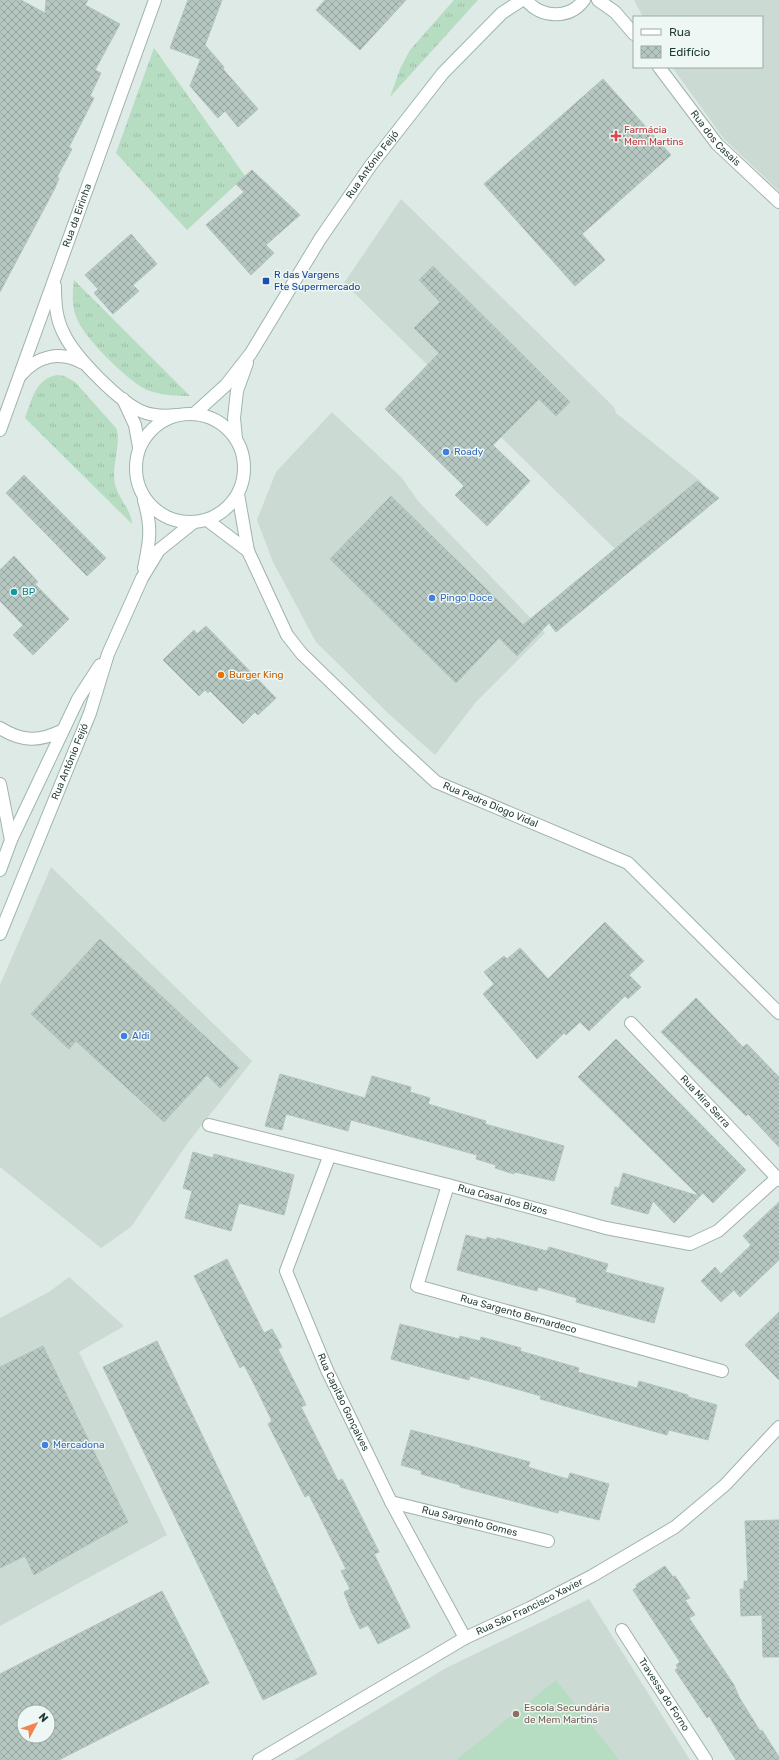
<svg xmlns="http://www.w3.org/2000/svg" width="779" height="1760" font-family="Rubik,sans-serif">
<style>
.built{fill:#ccdad4}
.grass{fill:url(#grass-tufts)}
.garden{fill:#b6dcc2}
.building{fill:url(#building-cross-hatch);stroke:#b1c3bc;fill-rule:evenodd}
.lines{fill:none;stroke-linecap:round;stroke-linejoin:round}
.street-casing{stroke:#a1b2ac;stroke-width:14}
.secondary-casing{stroke:#9db6ae;stroke-width:14}
.street{stroke:#fff;stroke-width:12}
.secondary{stroke:#fff;stroke-width:12}
.health-dot{fill:#e0444e;stroke:#eef7f3;stroke-width:1.5}
.transit-dot{fill:#1a4fb4;stroke:#eef7f3;stroke-width:1.5}
.shop-dot{fill:#3f7fe0;stroke:#eef7f3;stroke-width:1.5}
.culture-dot{fill:#0f9aa8;stroke:#eef7f3;stroke-width:1.5}
.food-dot{fill:#e8710a;stroke:#eef7f3;stroke-width:1.5}
.education-dot{fill:#8d6e63;stroke:#eef7f3;stroke-width:1.5}
.labels{text-anchor:middle;dominant-baseline:central;stroke-width:3;stroke-linejoin:round;paint-order:stroke}
.health-label{font-size:10px;fill:#be3a42;stroke:#eef7f3;text-anchor:start}
.street-label{font-size:10px;fill:#1f3a34;stroke:#eef7f3}
.transit-label{font-size:10px;fill:#164399;stroke:#eef7f3;text-anchor:start}
.shop-label{font-size:10px;fill:#366cbe;stroke:#eef7f3;text-anchor:start}
.culture-label{font-size:10px;fill:#0d838f;stroke:#eef7f3;text-anchor:start}
.food-label{font-size:10px;fill:#c56008;stroke:#eef7f3;text-anchor:start}
.education-label{font-size:10px;fill:#785e54;stroke:#eef7f3;text-anchor:start}
</style>
<defs>
<pattern id="grass-tufts" width="24" height="20" patternUnits="userSpaceOnUse"><rect width="24" height="20" fill="#b6dcc2"/><path d="M3 7l-1-3M5 7V3M7 7l1-3M15 17l-1-3M17 17v-4M19 17l1-3" fill="none" stroke="#9cbea7"/></pattern>
<pattern id="building-cross-hatch" width="8" height="8" patternUnits="userSpaceOnUse"><rect width="8" height="8" fill="#b6c7c1"/><path d="M0 0l8 8M0 8l8-8" fill="none" stroke="#93a39e"/></pattern>
</defs>
<rect width="100%" height="100%" fill="#deeae5"/>
<!-- built -->
<g class="built">
<path d="M634,0h145v191l-55,-52 -52,-72h90v-50h-119z"/>
<path d="M401,199l213,208 2,6 87,70 -85,69 -274,-269z"/>
<path d="M332,412l70,66 16,23 127,132 -69,69 -41,53 -45,-40 -74,-73 -43,-80 -16,-42 19,-48z"/>
<path d="M51,867l201,194 -65,83 -56,83 -30,21 -101,-81v-182z"/>
<path d="M69,1277l55,49 -45,26 88,183 -167,91v-308l49,-26z"/>
<path d="M589,1599l101,161h-396l152,-92z"/>
</g>
<!-- grass -->
<g class="grass">
<path d="M454,0h24l-88,97 10,-28 10,-19z"/>
<path d="M154,48l91,128 -58,54 -71,-77z"/>
<path d="M74,280l116,116c-14,0 -30,-1 -43,-6 -19,-9 -62,-51 -70,-71 -5,-11 -5,-26 -3,-39z"/>
<path d="M58,375l6,1 11,6 41,46c6,13 -5,38 -1,56 3,14 17,27 17,40l-107,-106c7,-18 10,-40 33,-43z"/>
</g>
<!-- garden -->
<path class="garden" d="M556,1680l63,80h-163z"/>
<!-- building -->
<g class="building">
<path d="M0,0h21l24,13 1,-13h42l-3,5 35,19 -25,46 6,3 -11,23 4,2 -25,49 3,2 -15,28 2,1 -4,10 -55,104z"/>
<path d="M188,0h34l-17,45 19,22 -1,2 35,40 -20,18 -13,-16 -7,7 -28,-32 13,-33 -3,6 -30,-11z"/>
<path d="M325,0h81l-46,50 -44,-40z"/>
<path d="M603,79l68,76 -89,79 23,26 -30,26 -91,-102z"/>
<path d="M252,170l48,45 -34,30 8,8 -23,22 -45,-50 38,-33 -8,-8z"/>
<path d="M131,234l26,30 -24,21 6,6 -26,23 -19,-21 4,-4 -13,-14z"/>
<path d="M433,266l137,136 -14,14 -17,-17 -46,46 37,36 -43,45 -32,-31 9,-9 -79,-77 54,-56 -25,-25 26,-26 -21,-22z"/>
<path d="M24,475l82,83 -19,18 -81,-83z"/>
<path d="M697,481l22,17 -163,134 -7,-9 -32,33 -18,-18 -43,45 -126,-124 61,-63 132,129z"/>
<path d="M14,556l24,26 -3,2 34,35 -36,36 -20,-20 10,-10 -23,-24v-31z"/>
<path d="M206,626l70,72 -18,17 -3,-3 -12,12 -33,-33 -2,2 -3,-3 -6,6 -36,-36 31,-30 3,4z"/>
<path d="M605,922l39,39 -15,14 12,12 -13,12 -3,-3 -36,35 -9,-9 -14,13 -2,-2 -27,26 -54,-65 11,-10 -10,-12 20,-16 3,3 13,-11 28,31z"/>
<path d="M100,939l139,129 -19,20 -13,-13 -43,47 -88,-81 -7,8 -38,-35z"/>
<path d="M696,998l47,49 4,-3 32,33v70l-31,-33 -2,2 -85,-84z"/>
<path d="M616,1039l130,131 -33,33 -10,-10 -29,30 -21,-22 -5,13 -37,-10 4,-17 4,1 4,-15 76,23 -121,-119z"/>
<path d="M280,1074l85,24 7,-22 39,11 -1,5 20,6 -2,6 58,17 -1,3 79,22 -10,35 -39,-9 -1,2 -19,-6 1,-3 -20,-6 1,-4 -126,-35 -3,11 -62,-17 -4,16 -17,-4z"/>
<path d="M193,1152l20,6 1,-4 80,21 -10,40 -45,-12 -8,28 -46,-13 7,-27 -9,-3z"/>
<path d="M779,1202v58l-39,37 -6,-7 -13,12 -20,-21 14,-14 6,7 30,-29 -8,-9z"/>
<path d="M466,1235l20,5 1,-3 10,3v-2l50,13 2,-4 59,17 -3,8 59,16 -10,35 -78,-21 1,-4 -39,-11 -1,4 -80,-21z"/>
<path d="M227,1259l37,74 8,-4 10,18 -4,2 28,56 -5,2 37,74 4,-2 9,17 28,56 -5,2 36,73 -32,17 -10,-19 -8,4 -9,-18 -7,-19 6,-3 -9,-18 5,-2 -37,-74 -4,2 -37,-73 4,-3 -18,-37 -10,-19 -4,3 -46,-92z"/>
<path d="M779,1312v68l-34,-35z"/>
<path d="M400,1324l59,15 1,-3 20,5 1,-4 40,11 -1,3 59,17 -1,4 59,16 2,-7 49,14v2l29,8 -9,35 -39,-10 -2,5 -127,-36 1,-3 -71,-20 -1,4 -78,-21z"/>
<path d="M157,1341l160,333 -54,26 -160,-333z"/>
<path d="M43,1346l85,176 -94,53 -9,-19 -25,12v-201z"/>
<path d="M411,1430l119,32 -2,5 19,6 21,6 2,-6 39,11 -10,36 -40,-10 -1,3 -98,-26v-2l-39,-11 1,-3 -21,-6z"/>
<path d="M779,1520v137h-16l-1,-42 -21,1 -1,-27h4v-8h4l-3,-60z"/>
<path d="M665,1566l8,11 2,-1 15,22 -5,2 10,15 -6,3 45,67 5,12 21,34 2,-1 17,27v3h-43l-27,-44 -2,2 -32,-48 3,-2 -2,-3 4,-3 -47,-72 4,-3 -1,-2z"/>
<path d="M162,1591l47,92 -150,77h-59v-86zM24,1712h24v24h-24z"/>
</g>
<g class="lines">
<!-- street casing -->
<g class="street-casing">
<g id="street">
<path d="M598,0l17,12 19,22"/>
<path id="s1" d="M659,67l58,77 62,58"/>
<path d="M55,286c0,17 1,33 9,48 11,23 55,68 79,78 10,4 24,4 34,3"/>
<path d="M21,375c16,-19 39,-25 62,-12"/>
<path d="M123,399l12,26 4,22"/>
<path id="s2" d="M0,430l155,-430"/>
<path id="s3" d="M238,494l10,57 39,84 15,19 96,93 38,35 192,81 151,150"/>
<path d="M207,520l41,31"/>
<path d="M0,728c22,14 40,14 63,2"/>
<path d="M0,784l11,56"/>
<path id="s4" d="M631,1023l148,157"/>
<path id="s5" d="M209,1125l239,60 158,43 84,16 28,-13 59,-53"/>
<path id="s6" d="M329,1157l-43,114 41,99 64,132 74,136"/>
<path id="s7" d="M448,1185l-31,101 305,85"/>
<path id="s8" d="M391,1502l157,39"/>
<path id="s9" d="M622,1630l84,130"/>
<path id="s10" d="M259,1760l206,-122 65,-30 62,-32 83,-49 50,-42 54,-58"/>
</g>
</g>
<!-- secondary casing -->
<g class="secondary-casing">
<g id="secondary">
<path d="M526,0c15,18 43,20 58,0"/>
<circle cx="190" cy="468" r="54"/>
<path id="s11" d="M194,414l32,-29 25,-32 69,-114 51,-74 72,-92 59,-60 20,-13"/>
<path d="M236,439l-2,-21 3,-27 10,-28"/>
<path d="M144,568c6,-28 8,-40 0,-68"/>
<path d="M0,870l11,-30 67,-141 22,-34"/>
<path id="s12" d="M0,934l90,-221 18,-59 34,-76 17,-28 35,-28"/>
</g>
</g>
<!-- street -->
<use href="#street" class="street"/>
<!-- secondary -->
<use href="#secondary" class="secondary"/>
</g>
<!-- markers -->
<path class="health-dot" d="M614 130h4v4h4v4h-4v4h-4v-4h-4v-4h4z"/>
<rect class="transit-dot" x="262" y="277" width="8" height="8" rx="2"/>
<g class="shop-dot">
<circle cx="446" cy="452" r="4"/>
<circle cx="432" cy="598" r="4"/>
<circle cx="124" cy="1036" r="4"/>
<circle cx="45" cy="1445" r="4"/>
</g>
<circle class="culture-dot" cx="14" cy="592" r="4"/>
<circle class="food-dot" cx="221" cy="675" r="4"/>
<circle class="education-dot" cx="516" cy="1714" r="4"/>
<g class="labels">
<!-- health labels -->
<g class="health-label">
<text x="624" y="130">Farmácia<tspan x="624" dy="12">Mem Martins</tspan></text>
</g>
<!-- street labels -->
<g class="street-label">
<text stroke="none"><textPath href="#s1" startOffset="91">Rua dos Casais</textPath></text>
<text stroke="none"><textPath href="#s11" startOffset="308">Rua António Feijó</textPath></text>
<text stroke="none"><textPath href="#s2" startOffset="228">Rua da Eirinha</textPath></text>
<text stroke="none"><textPath href="#s12" startOffset="186">Rua António Feijó</textPath></text>
<text stroke="none"><textPath href="#s3" startOffset="419">Rua Padre Diogo Vidal</textPath></text>
<text stroke="none"><textPath href="#s4" startOffset="108">Rua Mira Serra</textPath></text>
<text stroke="none"><textPath href="#s5" startOffset="303">Rua Casal dos Bizos</textPath></text>
<text stroke="none"><textPath href="#s7" startOffset="211">Rua Sargento Bernardeco</textPath></text>
<text stroke="none"><textPath href="#s6" startOffset="265">Rua Capitão Gonçalves</textPath></text>
<text stroke="none"><textPath href="#s8" startOffset="81">Rua Sargento Gomes</textPath></text>
<text stroke="none"><textPath href="#s10" startOffset="311">Rua São Francisco Xavier</textPath></text>
<text stroke="none"><textPath href="#s9" startOffset="77">Travessa do Forno</textPath></text>
</g>
<!-- transit labels -->
<g class="transit-label">
<text x="274" y="275">R das Vargens<tspan x="274" dy="12">Fte Supermercado</tspan></text>
</g>
<!-- shop labels -->
<g class="shop-label">
<text x="454" y="452">Roady</text>
<text x="440" y="598">Pingo Doce</text>
<text x="132" y="1036">Aldi</text>
<text x="53" y="1445">Mercadona</text>
</g>
<!-- culture labels -->
<g class="culture-label">
<text x="22" y="592">BP</text>
</g>
<!-- food labels -->
<g class="food-label">
<text x="229" y="675">Burger King</text>
</g>
<!-- education labels -->
<g class="education-label">
<text x="524" y="1708">Escola Secundária<tspan x="524" dy="12">de Mem Martins</tspan></text>
</g>
</g>
<!-- legend -->
<rect x="633" y="16" width="130" height="52" fill="#eef7f3" stroke="#9baba7"/>
<rect x="641" y="29" width="20" height="6" fill="#ffffff" stroke="#9baba7"/>
<text x="669" y="36" font-size="12" fill="#1f3a34">Rua</text>
<rect x="641" y="46" width="20" height="12" fill="url(#building-cross-hatch)" stroke="#9baba7"/>
<text x="669" y="56" font-size="12" fill="#1f3a34">Edifício</text>
<!-- north arrow -->
<g transform="translate(36 1724) rotate(49)"><circle r="19" fill="#eef7f3" stroke="#9baba7"/>
<path d="M0-3L7 15L0 10L-7 15Z" fill="#f38153"/>
<text y="-6" font-size="11" font-weight="bold" text-anchor="middle" fill="#1f3a34">N</text>
</g>
</svg>
